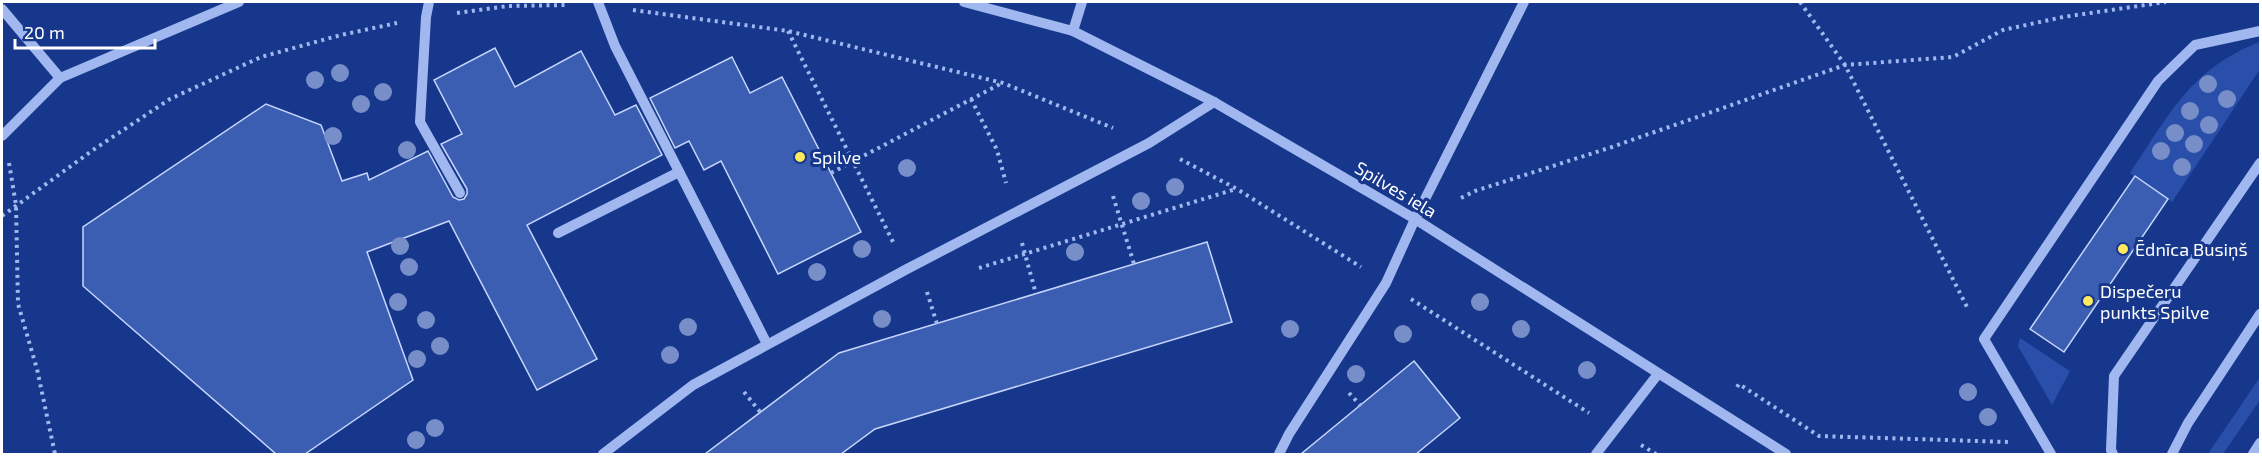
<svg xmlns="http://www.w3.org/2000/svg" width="2262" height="456" font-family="'Exo 2',sans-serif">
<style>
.green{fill:#294faa}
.building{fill:#3b5eb3;stroke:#c6d6fb;stroke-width:1.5}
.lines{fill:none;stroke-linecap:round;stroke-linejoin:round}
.path{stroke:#a0b8ef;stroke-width:4;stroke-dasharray:3 4.5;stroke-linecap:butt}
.minor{stroke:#a0b8ef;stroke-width:10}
.tree{fill:#778ec9}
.poi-dot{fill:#ffea5e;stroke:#16378c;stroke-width:2}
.labels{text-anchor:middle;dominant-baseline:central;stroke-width:6;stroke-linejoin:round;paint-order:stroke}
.poi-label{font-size:18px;fill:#fff;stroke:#16378c;text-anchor:start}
.street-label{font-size:18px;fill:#fff;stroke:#16378c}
</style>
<rect width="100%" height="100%" fill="#16378c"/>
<!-- green -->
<g class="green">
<path d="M2260,42v27l-88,133 -42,-29c39,-58 61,-105 130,-131z"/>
<path d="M2020,338l50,33 -18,34 -34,-59z"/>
<path d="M2260,377v23l-37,54h-15z"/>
</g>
<!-- building -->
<g class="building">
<path d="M495,48l20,39 66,-36 34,64 21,-10 26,50 -135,70 70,134 -60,31 -88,-169 -82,31 46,128 -108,74h-29l-193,-168v-59l183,-123 55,21 21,56 25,-8 2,7 59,-29 25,46 6,3 5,-1 3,-5v-5l-26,-45 21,-10 -28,-54z"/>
<path d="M732,57l18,36 32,-16 79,155 -83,42 -57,-113 -17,9 -15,-29 -14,7 -25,-50z"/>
<path d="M2135,176l33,23 -104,153 -34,-23z"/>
<path d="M1207,242l25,80 -357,107 -34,25h-136l134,-101z"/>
<path d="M1414,361l46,57 -44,36h-115z"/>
</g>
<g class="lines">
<!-- path -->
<g class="path">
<path d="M1800,2l45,63 123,244"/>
<path d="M633,10l155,21 215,52 110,45"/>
<path d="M457,13l51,-7 61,-1"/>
<path d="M788,31l105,211"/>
<path d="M971,99l26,51 9,33"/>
<path d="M1180,159l57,30 124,78"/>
<path d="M9,163l7,42 2,99 19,65 18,85"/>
<path d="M831,173l171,-90"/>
<path d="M1113,196l21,68"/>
<path d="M1461,198l14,-7 137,-44 233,-82 108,-8 50,-27 60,-13 103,-15"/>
<path d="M2,216l91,-66 77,-51 91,-42 80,-22 56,-12"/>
<path d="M1022,243l14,51"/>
<path d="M979,268l257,-79"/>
<path d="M927,292l10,32"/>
<path d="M1411,299l178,114"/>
<path d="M1737,387l2,-3 80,52 190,6"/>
<path d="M744,392l17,21"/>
<path d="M1349,393l12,13"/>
<path d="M1641,445l15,9"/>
</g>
<!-- minor -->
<g class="minor">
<path d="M429,2l-3,15 -6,105 40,71"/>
<path d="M598,2l17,44 152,298"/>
<path d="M964,2l109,29 141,71 201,117 371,235"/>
<path d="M2,9l58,69"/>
<path d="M1073,31l9,-29"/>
<path d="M2,136l58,-58 179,-76"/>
<path d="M558,233l121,-61"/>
<path d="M603,454l90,-69 214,-116 242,-126 65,-41"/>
<path d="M1279,454l10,-20 97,-151 29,-64 109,-217"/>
<path d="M1596,454l62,-80"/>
<path d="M2051,454l-67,-115 174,-258 37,-36 65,-14"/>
<path d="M2113,454l-2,-4 3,-74 146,-213"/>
<path d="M2172,454l16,-31 72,-109"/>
<path d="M2253,454l7,-11"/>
</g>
</g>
<!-- trees -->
<g class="tree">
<circle cx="340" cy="73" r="9"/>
<circle cx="315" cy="80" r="9"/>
<circle cx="2208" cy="84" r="9"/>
<circle cx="383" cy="92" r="9"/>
<circle cx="2227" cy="99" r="9"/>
<circle cx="361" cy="104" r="9"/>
<circle cx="2190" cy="111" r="9"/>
<circle cx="2209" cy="125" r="9"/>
<circle cx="2175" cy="133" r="9"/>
<circle cx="333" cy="136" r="9"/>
<circle cx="2194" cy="144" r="9"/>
<circle cx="407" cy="150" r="9"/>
<circle cx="2161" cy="151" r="9"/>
<circle cx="2182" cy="167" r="9"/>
<circle cx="907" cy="168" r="9"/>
<circle cx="1175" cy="187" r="9"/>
<circle cx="1141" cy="201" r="9"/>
<circle cx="400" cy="246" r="9"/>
<circle cx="862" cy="249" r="9"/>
<circle cx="1075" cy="252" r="9"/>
<circle cx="409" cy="267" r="9"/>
<circle cx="817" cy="272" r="9"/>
<circle cx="398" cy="302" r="9"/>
<circle cx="1480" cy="302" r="9"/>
<circle cx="882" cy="319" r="9"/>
<circle cx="426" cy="320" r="9"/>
<circle cx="688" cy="327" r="9"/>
<circle cx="1290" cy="329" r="9"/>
<circle cx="1521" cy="329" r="9"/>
<circle cx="1403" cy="334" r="9"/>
<circle cx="440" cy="346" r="9"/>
<circle cx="670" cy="355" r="9"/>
<circle cx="417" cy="359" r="9"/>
<circle cx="1587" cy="370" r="9"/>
<circle cx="1356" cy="374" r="9"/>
<circle cx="1968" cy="392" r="9"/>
<circle cx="1988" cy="417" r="9"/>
<circle cx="435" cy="428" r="9"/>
<circle cx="416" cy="440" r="9"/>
</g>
<!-- markers -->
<g class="poi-dot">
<circle cx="800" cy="157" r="6"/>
<circle cx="2123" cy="249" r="6"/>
<circle cx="2088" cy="301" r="6"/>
</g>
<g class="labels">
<!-- poi labels -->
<g class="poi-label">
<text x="812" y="157">Spilve</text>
<text x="2135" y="249">Ēdnīca Busiņš</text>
<text x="2100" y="291">Dispečeru<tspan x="2100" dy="21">punkts Spilve</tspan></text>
</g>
<!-- street labels -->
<g class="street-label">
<text transform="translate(1396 189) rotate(31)">Spilves iela</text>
</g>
</g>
<!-- border -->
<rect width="2262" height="456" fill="none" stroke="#ffffff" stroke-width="6"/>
<!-- scale -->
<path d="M15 39v9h140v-9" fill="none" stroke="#ffffff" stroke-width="3"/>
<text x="24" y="39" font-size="18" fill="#ffffff" stroke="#16378c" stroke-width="4.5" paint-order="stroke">20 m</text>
</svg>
